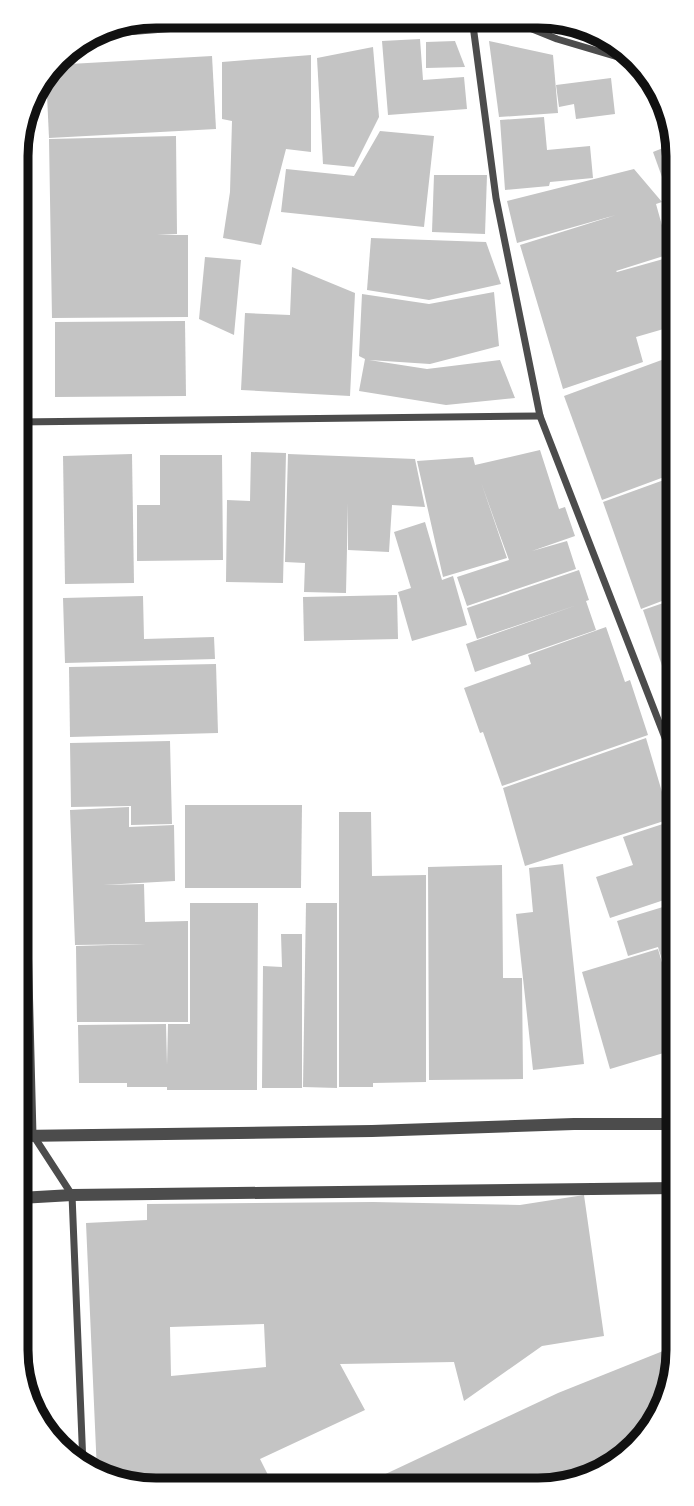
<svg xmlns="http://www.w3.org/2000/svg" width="694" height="1506" font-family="'Playfair Display',serif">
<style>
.building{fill:#c4c4c4;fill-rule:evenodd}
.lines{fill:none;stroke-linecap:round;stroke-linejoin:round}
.minor{stroke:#4c4c4c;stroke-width:7}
.tertiary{stroke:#4c4c4c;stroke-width:12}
.rim{fill:none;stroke:#111;stroke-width:9}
</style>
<rect width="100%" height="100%" fill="#fff"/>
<!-- building -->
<g class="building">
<path d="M420,39l3,41 41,-3 3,32 -79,6 -6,-74z"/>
<path d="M455,41l10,26 -39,1v-26z"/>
<path d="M489,41l64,14 5,58 -59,4z"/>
<path d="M373,47l6,70 -25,50 -31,-3 -6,-106z"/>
<path d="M311,55v97l-25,-3 -25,96 -38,-7 7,-46 2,-71 -10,-2v-57z"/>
<path d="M212,56l4,73 -167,9 -3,-65 6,-8z"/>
<path d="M611,78l4,36 -39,5 -2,-15 -15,3 -3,-22z"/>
<path d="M544,117l3,33 43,-4 3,32 -43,4 -1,4 -44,4 -5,-70z"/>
<path d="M380,131l54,5 -10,91 -143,-15 5,-43 68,7z"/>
<path d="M176,136l1,98 -20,1h31v82l-136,1 -3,-179z"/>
<path d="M673,144l1,44 -7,3 -14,-39z"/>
<path d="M634,169l28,33 -6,2 14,50 -54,17 1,1 57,-16v70l-38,11 7,25 -80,27 -43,-144 96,-30 -99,28 -10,-42z"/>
<path d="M434,175h53l-2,59 -53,-2z"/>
<path d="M371,238l115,4 15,42 -72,16 -62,-10z"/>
<path d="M205,257l36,3 -7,75 -35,-16z"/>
<path d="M292,267l63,26 -5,103 -109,-6 4,-77 45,2z"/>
<path d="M494,292l5,54 -69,18 -61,-4 58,9 73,-9 15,38 -69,7 -87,-14 6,-32 -6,-3 3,-62 67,10z"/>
<path d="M185,321l1,75 -131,1v-75z"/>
<path d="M667,358l7,20 1,95 -73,27 -38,-104z"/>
<path d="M540,450l19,59 6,-2 10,29 -43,15 35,-10 9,28 -109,37 -10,-29 52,-17 -11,-30 -17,-48 26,76 -64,19 -26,-116 56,-4 2,8z"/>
<path d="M251,452l35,1 -3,130 -57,-1 1,-82 23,1z"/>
<path d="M132,454l2,129 -69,1 -2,-128z"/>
<path d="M288,454l127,5 10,48 -33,-2 -3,47 -41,-2v-47l-2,90 -42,-1 1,-29 -20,-1z"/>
<path d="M160,455h62l1,105 -86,1v-56h23z"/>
<path d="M675,476v47l-3,1 3,7v65l-34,13 -38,-107z"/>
<path d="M425,522l17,58 11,-4 14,49 -55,16 -14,-49 13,-4 -17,-56z"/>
<path d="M579,570l10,30 -3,1 10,29 -121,42 -9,-28 111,-39 -100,34 -10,-31z"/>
<path d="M397,595l1,44 -94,2 -1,-44z"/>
<path d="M143,596l1,43 70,-2 1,22 -150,4 -2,-65z"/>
<path d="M675,599v98l-2,1 -30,-88z"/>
<path d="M606,627l19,55 5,-2 18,55 -146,51 -19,-54 -3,1 -16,-45 67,-24 -3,-9z"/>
<path d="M216,664l2,69 -148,4 -1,-70z"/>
<path d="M646,738l24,81 -145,47 -22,-78z"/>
<path d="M170,741l2,83 -41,1v-19l-60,1 -1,-64z"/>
<path d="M185,805h117l-1,83h-116z"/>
<path d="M129,807v20l45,-2 1,56 -72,4 41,-1 1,38 43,-1v101h-111l-1,-76 70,-2 -71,1 -5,-135z"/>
<path d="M339,812h32l1,64 54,-1v207l-53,1v4h-34z"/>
<path d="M672,821l4,13v62l-66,22 -14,-41 37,-12 -10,-28z"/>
<path d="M563,864l21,200 -51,6 -17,-156 17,-2 -4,-44z"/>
<path d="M502,865l1,113h19l1,101 -94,1 -1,-213z"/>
<path d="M190,903h68l-1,187h-90v-3h-40v-4h-48l-1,-58 88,-1 1,41 1,-41h22z"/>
<path d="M306,903h31v185l-34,-1z"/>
<path d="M676,903l1,102h-1l-18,-58 -30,9 -11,-35z"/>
<path d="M281,934h21v154h-40l1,-122 19,1z"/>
<path d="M658,949l19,65v35l-67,20 -28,-97z"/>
<path d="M584,1195l20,141 -62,10 -78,55 -10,-39 -114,2 25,46 -105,49 14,28 -145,1 -32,-16 -11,-249 61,-3v-16l226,-2 147,3zM264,1324l2,43 -95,9 -1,-49z"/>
<path d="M678,1345v15l-34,82 -69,43 -215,1 198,-93z"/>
</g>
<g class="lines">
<!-- minor -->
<g class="minor">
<path d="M472,18l24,180 44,218 136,350"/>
<path d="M505,18l52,21 81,24"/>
<path d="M88,35l229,-18"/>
<path d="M17,422l523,-6"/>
<path d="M18,546l15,589 39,60 11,270"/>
</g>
<!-- tertiary -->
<g class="tertiary">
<path d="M20,1136l352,-5 202,-7h103"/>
<path d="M20,1198l52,-3 605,-7"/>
</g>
</g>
<!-- crop -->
<path d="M0 0H694V1506H0ZM156 28H538A128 128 0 0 1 666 156V1350A128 128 0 0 1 538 1478H156A128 128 0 0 1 28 1350V156A128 128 0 0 1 156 28Z" fill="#fff" fill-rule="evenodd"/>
<path class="rim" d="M156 28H538A128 128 0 0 1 666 156V1350A128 128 0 0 1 538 1478H156A128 128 0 0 1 28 1350V156A128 128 0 0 1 156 28Z"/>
</svg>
